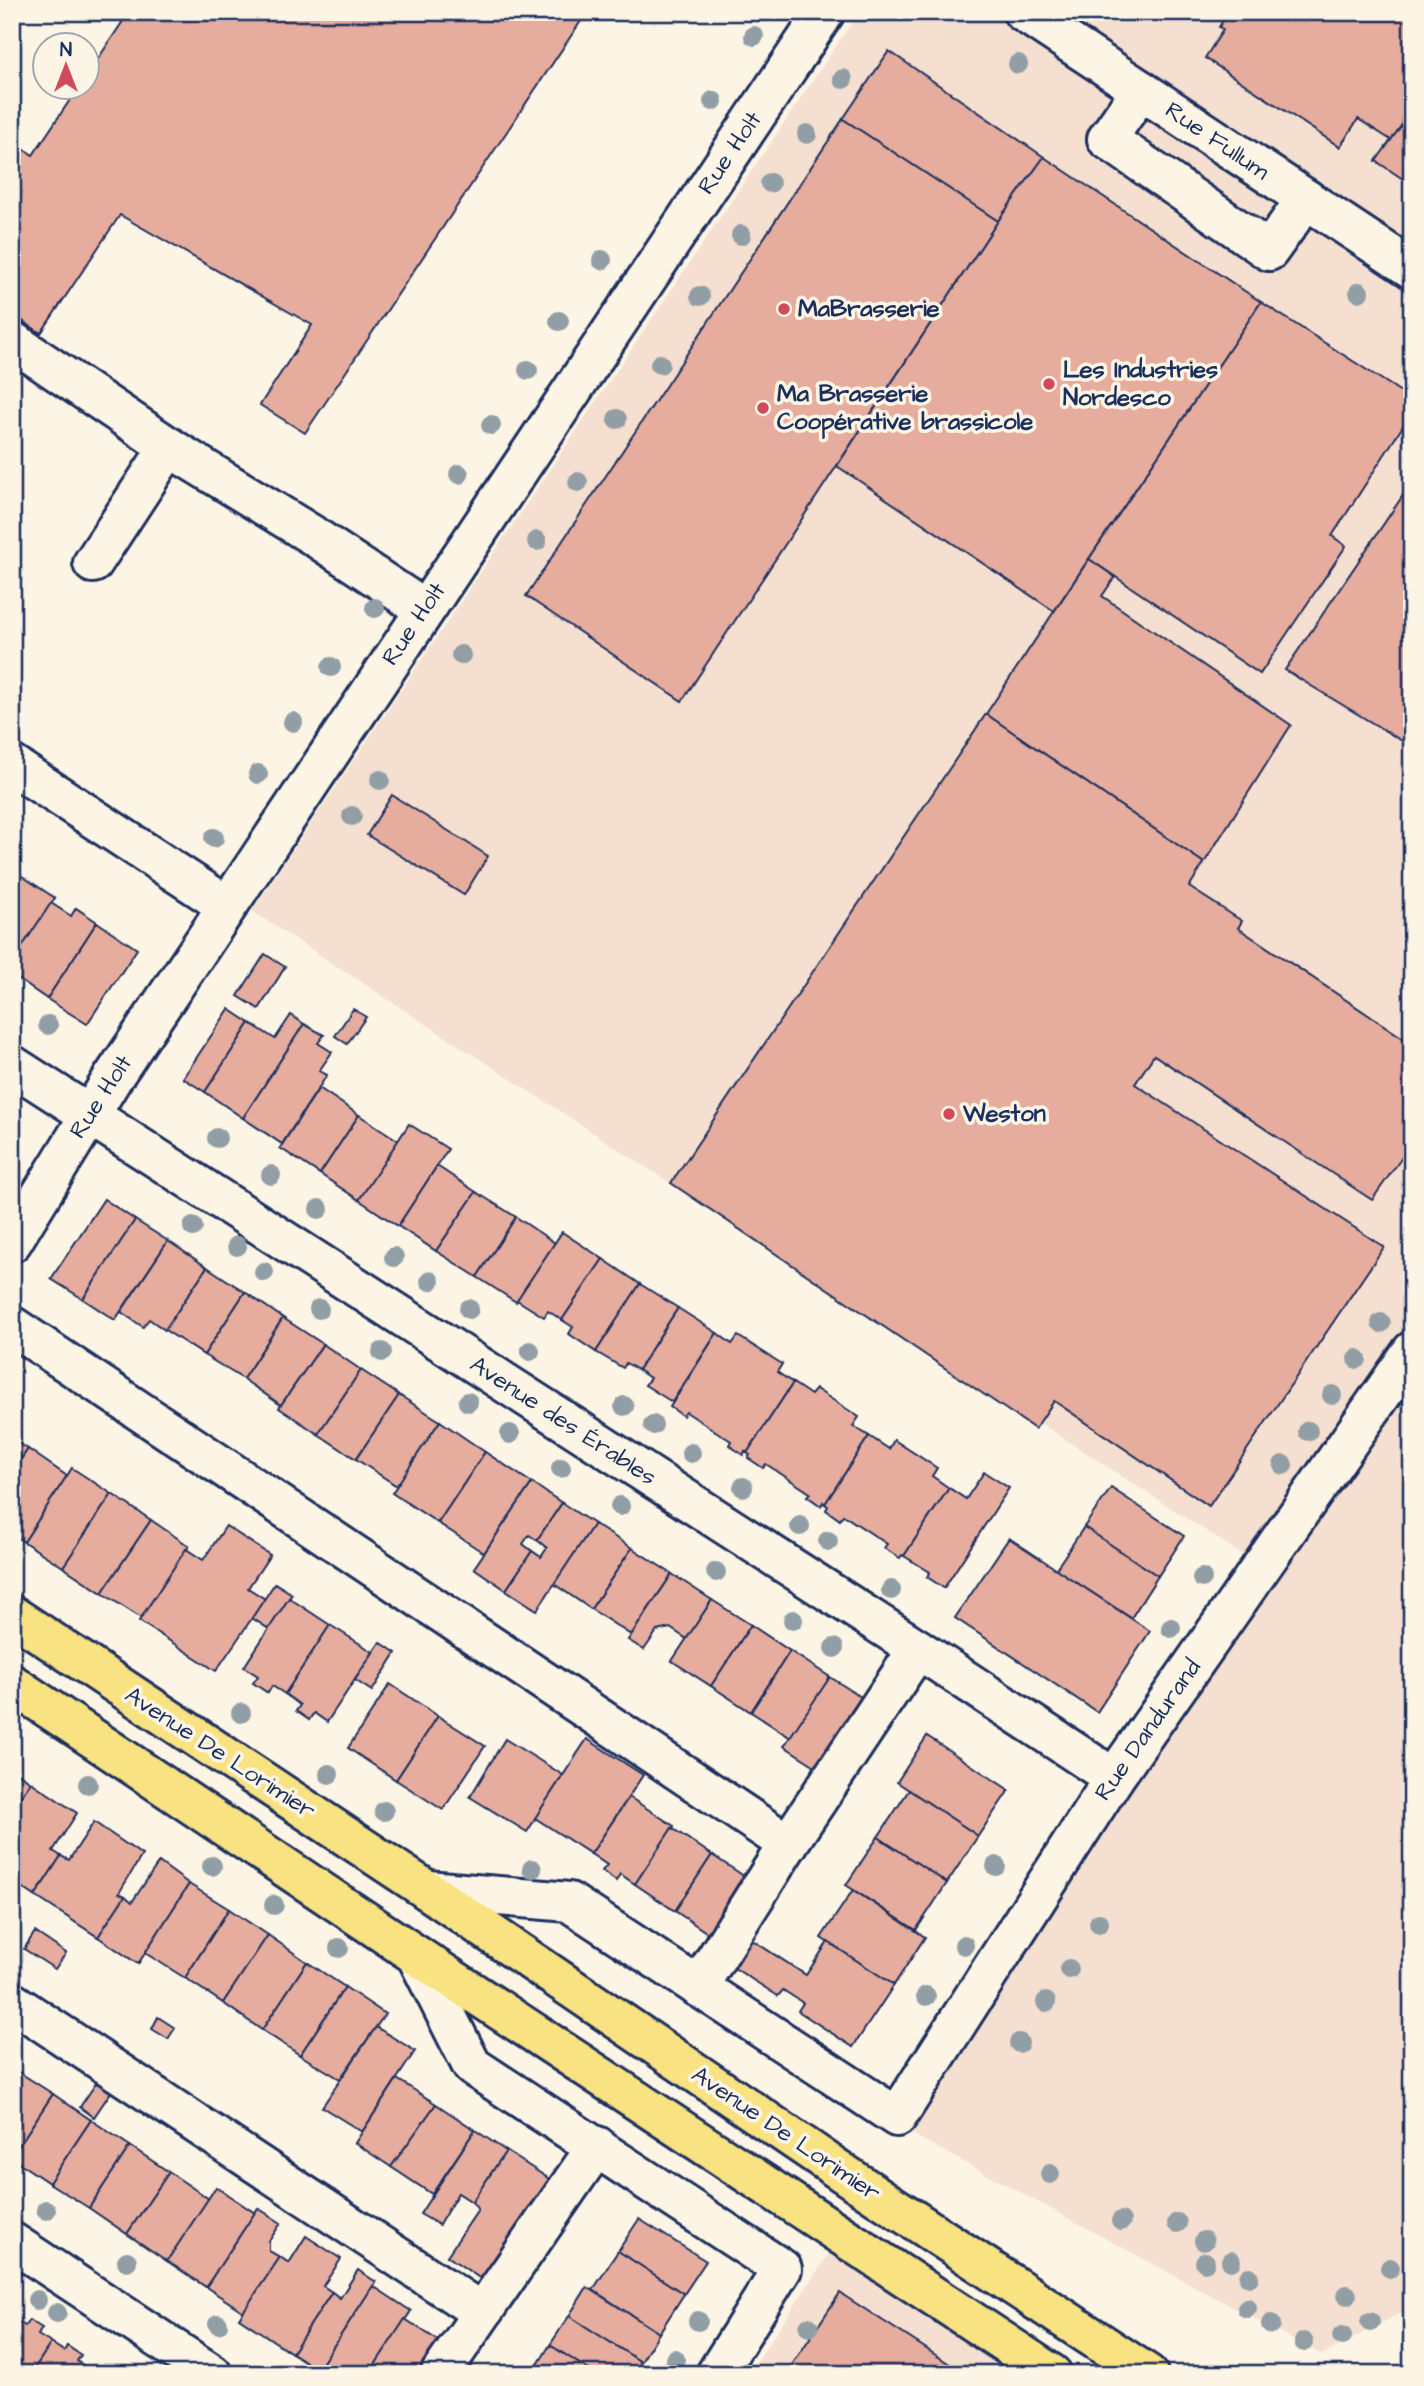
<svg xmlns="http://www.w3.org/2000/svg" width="1424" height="2386" font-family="'Architects Daughter',sans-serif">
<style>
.built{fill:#f5dfd0}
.building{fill:#e6ad9f;stroke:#1b2f5e;stroke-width:2}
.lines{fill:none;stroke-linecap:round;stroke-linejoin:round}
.minor-casing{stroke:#1b2f5e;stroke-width:44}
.major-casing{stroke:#1b2f5e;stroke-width:44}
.minor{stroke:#fcf5e5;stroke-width:38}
.major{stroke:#f8e281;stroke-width:38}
.rail{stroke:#1b2f5e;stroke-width:5}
.tree{fill:#919ea5}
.poi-dot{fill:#d1495b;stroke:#fcf5e5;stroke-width:2.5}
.labels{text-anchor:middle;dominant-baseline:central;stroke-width:7;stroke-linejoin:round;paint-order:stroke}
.street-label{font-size:24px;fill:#1b2f5e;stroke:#fcf5e5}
.poi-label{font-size:24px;font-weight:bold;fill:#1b2f5e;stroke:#fcf5e5;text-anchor:start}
</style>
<rect width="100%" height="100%" fill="#fcf5e5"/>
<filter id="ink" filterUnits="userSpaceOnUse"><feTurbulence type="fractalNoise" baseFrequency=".0143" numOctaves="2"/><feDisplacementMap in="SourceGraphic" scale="14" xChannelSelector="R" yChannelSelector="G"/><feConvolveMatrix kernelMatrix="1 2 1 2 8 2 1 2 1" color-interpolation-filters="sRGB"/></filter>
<g filter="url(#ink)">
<!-- built -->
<g class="built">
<path d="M859,12h553v2295l-90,48 -410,-221 354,-564 -1014,-659z"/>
<path d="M835,2245l195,129h-282z"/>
</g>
<!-- building -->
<g class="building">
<path d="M129,12h458l-282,421 -45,-28 52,-80 -192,-110 -79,118 -29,-19v-173l21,14 45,-67h10v-14z"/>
<path d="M1228,12h184v99l-21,29 -33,-21 -18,28 -135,-89 18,-28 -4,-3z"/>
<path d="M889,51l155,106 -46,64 -155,-102z"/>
<path d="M1412,111v74l-36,-24z"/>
<path d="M843,119l155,102 -316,480 -156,-105z"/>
<path d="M1044,157l217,145 -207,309 -217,-145 161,-245z"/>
<path d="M1261,302l151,97v13l-80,124 14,10 -86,128 -171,-115z"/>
<path d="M1412,482v265l-127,-77z"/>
<path d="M1089,559l26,18 -13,19 189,129 -87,138 -218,-149z"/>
<path d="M986,714l218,149 -15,24 53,34 -4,7 174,116v99l-40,57 -218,-145 -19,29 249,163 -175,259 -155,-105 -19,28 -364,-246z"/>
<path d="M392,795l96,61 -24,39 -97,-60z"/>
<path d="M16,872l39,26 -43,64v-84z"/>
<path d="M51,903l20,13 5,-8 21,14 -50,77 -35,-24v-13z"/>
<path d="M97,922l40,27 -50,75 -40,-25z"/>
<path d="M265,954l20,13 -26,42 -21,-13z"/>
<path d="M229,1009l21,14 -45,69 -22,-14z"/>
<path d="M353,1009l13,8 -19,27 -12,-8z"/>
<path d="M291,1015l13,9 -61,94 -38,-26 45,-69 25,16z"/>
<path d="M304,1024l20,11 -6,8 14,9 -13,19 8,4 -45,69 -39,-26z"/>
<path d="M319,1088l40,27 -39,59 -40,-26z"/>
<path d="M359,1115l40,26 -40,59 -39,-26z"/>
<path d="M409,1124l39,25 -50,77 -39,-26z"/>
<path d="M437,1166l39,26 -40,59 -38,-25z"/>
<path d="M476,1192l40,25 -39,60 -41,-26z"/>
<path d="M104,1199l31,21 -52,79 -32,-20z"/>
<path d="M516,1217l39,26 -39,59 -39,-25z"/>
<path d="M135,1220l33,21 -53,79 -32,-21z"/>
<path d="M562,1232l41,27 -41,61 -14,-9 -4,6 -27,-17z"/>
<path d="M168,1241l39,26 -42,63 -16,-11 -6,8 -22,-15z"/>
<path d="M603,1259l37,25 -44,68 -27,-18 4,-7 -11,-7z"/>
<path d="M207,1267l38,25 -41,63 -39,-25z"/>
<path d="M640,1284l38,24 -40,62 -12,-7 -3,5 -27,-16z"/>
<path d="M245,1292l38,26 -40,61 -39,-24z"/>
<path d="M678,1308l39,25 -45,69 -27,-17 5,-7 -12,-8z"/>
<path d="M283,1318l40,26 -42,61 -38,-26z"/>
<path d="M717,1333l15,11 6,-8 44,28 -5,8 16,11 -46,70 -2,-2 -2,4 -14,-10 2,-4 -45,-29 -3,4 -13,-9z"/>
<path d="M323,1344l38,26 -43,64 -39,-26z"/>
<path d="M361,1370l38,25 -43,64 -38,-25z"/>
<path d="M793,1383l18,12 5,-6 43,28 -6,9 16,10 -44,68 -2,-2 -2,4 -14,-10 3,-3 -44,-29 -3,4 -15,-10 2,-3 -3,-2z"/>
<path d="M399,1395l41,26 -43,65 -41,-27z"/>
<path d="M440,1421l45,31 -47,71 -46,-30z"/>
<path d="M869,1436l20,13 5,-9 43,28 -5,8 17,12 -45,68 -2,-1 -2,3 -16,-10 3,-4 -44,-29 -3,5 -14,-10 2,-4 -3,-2z"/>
<path d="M12,1439l16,10 -16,24z"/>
<path d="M28,1449l39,27 -43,66 -12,-8v-61z"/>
<path d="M485,1452l47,31 -48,70 -46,-30z"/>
<path d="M72,1468l40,26 -49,73 -39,-25z"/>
<path d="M984,1472l25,16 -65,100 -17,-11 3,-5 -26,-16 45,-68 17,11z"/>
<path d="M532,1483l30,20 -25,37 -8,-5 -6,9 9,7 -26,39 -32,-22z"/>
<path d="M1111,1488l73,48 -26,40 -74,-49z"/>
<path d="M112,1494l39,26 -49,73 -39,-26z"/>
<path d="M562,1503l32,21 -57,86 -31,-20 26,-39 9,6 6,-9 -10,-8z"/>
<path d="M151,1520l38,26 -48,72 -39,-25z"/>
<path d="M594,1524l38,24 -41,61 -37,-25z"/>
<path d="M226,1526l44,29 -22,33 17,11 -49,72 -77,-50 47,-72 17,11z"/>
<path d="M1084,1527l74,49 -27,42 -75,-49z"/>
<path d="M1009,1538l141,93 -53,81 -142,-94z"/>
<path d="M632,1548l40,26 -41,61 -40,-26z"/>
<path d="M672,1574l40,26 -25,39 -17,-11 -13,3 -13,19 -16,-10z"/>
<path d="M275,1583l17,11 -23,35 -17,-11z"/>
<path d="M289,1598l41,27 -45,69 -13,-8 -4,7 -15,-10 5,-7 -14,-9z"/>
<path d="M712,1600l39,25 -40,61 -39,-25z"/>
<path d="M330,1625l43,27 -46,70 -13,-9 -5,7 -13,-9 4,-6 -15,-11z"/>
<path d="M751,1625l39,26 -39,61 -40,-26z"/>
<path d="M380,1642l16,11 -24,38 -17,-11z"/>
<path d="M790,1651l40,26 -39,61 -40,-26z"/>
<path d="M830,1677l39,25 -46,69 -39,-25z"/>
<path d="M390,1684l48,32 -42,64 -48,-32z"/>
<path d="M438,1716l47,30 -42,64 -47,-30z"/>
<path d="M927,1736l82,54 -31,46 -81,-54z"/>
<path d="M505,1739l58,36 -36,57 -57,-35z"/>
<path d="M587,1739l56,36 -52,79 -56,-36z"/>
<path d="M12,1769l19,13 -19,28z"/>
<path d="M31,1782l46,31 -24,38 8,5 -26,40 -23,-15v-71z"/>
<path d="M909,1790l69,46 -31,47 -69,-46z"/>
<path d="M629,1797l45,29 -39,58 -15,-10 -4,7 -14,-10 5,-6 -16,-11z"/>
<path d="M94,1822l48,33 -23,38 6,3 -27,41 -63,-41 26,-40 8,4z"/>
<path d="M672,1828l40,27 -37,56 -40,-27z"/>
<path d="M878,1837l69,46 -31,47 -70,-45z"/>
<path d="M712,1855l41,27 -38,56 -40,-27z"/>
<path d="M159,1862l30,22 -51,80 -40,-27 27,-41 7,6z"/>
<path d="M189,1884l40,25 -44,69 -40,-25z"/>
<path d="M853,1890l72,47 -31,48 -73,-47z"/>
<path d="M229,1909l39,26 -45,68 -38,-25z"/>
<path d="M35,1932l31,21 -11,16 -31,-20z"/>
<path d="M268,1935l39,27 -45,68 -39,-27z"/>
<path d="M746,1936l60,39 22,-33 66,43 -41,62 -55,-36 5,-8 -20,-13 -5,6 -50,-32z"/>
<path d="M307,1962l38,25 -45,68 -38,-25z"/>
<path d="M345,1987l40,27 -45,65 -40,-24z"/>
<path d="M158,2017l17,11 -7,11 -16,-10z"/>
<path d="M376,2027l39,24 -53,81 -40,-25z"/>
<path d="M14,2069l39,25 -41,62v-85z"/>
<path d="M99,2079l14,10 -19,28 -14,-10z"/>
<path d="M397,2079l39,25 -45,63 -36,-24z"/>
<path d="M53,2094l38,26 -42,63 -37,-25v-2z"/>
<path d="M436,2104l39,26 -43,64 -41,-27z"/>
<path d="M91,2120l39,26 -41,62 -40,-25z"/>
<path d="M475,2130l31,21 -34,51 -14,-9 -19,32 -19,-11z"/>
<path d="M130,2146l39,26 -42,62 -38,-26z"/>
<path d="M506,2151l48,31 -67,101 -40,-27 31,-46 -6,-8z"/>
<path d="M169,2172l40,27 -42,62 -40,-27z"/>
<path d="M216,2187l39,26 -49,74 -39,-26z"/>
<path d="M258,2208l23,15 -12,18v10l11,6 -36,55 -38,-25z"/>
<path d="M639,2219l67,42 -22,33 -66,-43z"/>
<path d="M306,2236l35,23 -18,27 9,6 -40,61 -53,-35 41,-61 9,6z"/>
<path d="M618,2251l66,43 -25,39 -66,-43z"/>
<path d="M358,2270l18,12 -58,88 -26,-17 40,-61 8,6z"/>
<path d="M373,2286l38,25 -42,63h-45l-6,-4z"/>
<path d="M587,2287l72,46 -18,29 -72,-46z"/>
<path d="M840,2293l125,81h-179z"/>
<path d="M569,2316l72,46 -8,12h-38l-45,-29z"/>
<path d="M13,2319l12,7 4,-6 13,8 -4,7 13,8 -20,31h-19z"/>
<path d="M405,2319l40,26 -19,29h-57z"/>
<path d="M51,2343l13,8 3,-5 14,9 -4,6 13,9 -3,4h-56z"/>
<path d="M550,2345l45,29h-63z"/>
</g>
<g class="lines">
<!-- minor casing -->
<g class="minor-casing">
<g id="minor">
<path d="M1023,12l389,257"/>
<path d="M1141,90l-34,49 162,112 37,-52"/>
<path d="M12,341l157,106 143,88 112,74"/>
<path d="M93,563l76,-116"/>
<path d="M12,765l215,141"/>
<path d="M12,1065l906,584 196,129"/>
<path d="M12,1242l100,-163 713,-1067"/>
<path d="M12,1326l776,518"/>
<path d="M427,1890l142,12 328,215 217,-339 298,-427"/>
<path d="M416,1955l56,111 310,203 -66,105"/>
<path d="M698,1987l90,-143 130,-195"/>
<path d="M12,2002l469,310"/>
<path d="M12,2242l200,132"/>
<path d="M440,2374l157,-228"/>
</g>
</g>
<!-- major casing -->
<g class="major-casing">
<g id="major">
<path d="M12,1615l415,275 431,293 290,191"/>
<path d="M12,1684l404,271 636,419"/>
</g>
</g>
<!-- minor -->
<use href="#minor" class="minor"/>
<!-- major -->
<use href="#major" class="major"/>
<!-- rail -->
<path class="rail" d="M1411,2374l1,-1"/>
</g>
<!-- trees -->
<g class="tree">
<circle cx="754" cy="36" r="10"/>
<circle cx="1018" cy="64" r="10"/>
<circle cx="843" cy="79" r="10"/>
<circle cx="713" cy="101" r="10"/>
<circle cx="807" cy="134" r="10"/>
<circle cx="770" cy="183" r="10"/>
<circle cx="741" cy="235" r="10"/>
<circle cx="602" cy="260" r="10"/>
<circle cx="1359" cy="292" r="10"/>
<circle cx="700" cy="296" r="10"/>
<circle cx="559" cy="321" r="10"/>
<circle cx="660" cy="364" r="10"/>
<circle cx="528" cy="370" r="10"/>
<circle cx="617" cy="419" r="10"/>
<circle cx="491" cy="425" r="10"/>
<circle cx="459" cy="474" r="10"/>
<circle cx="578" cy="482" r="10"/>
<circle cx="537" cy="541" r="10"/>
<circle cx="375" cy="608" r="10"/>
<circle cx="461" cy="655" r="10"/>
<circle cx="331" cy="667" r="10"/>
<circle cx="293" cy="722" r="10"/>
<circle cx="258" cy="774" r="10"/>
<circle cx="380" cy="780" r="10"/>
<circle cx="352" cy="816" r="10"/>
<circle cx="214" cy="838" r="10"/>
<circle cx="48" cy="1025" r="10"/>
<circle cx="217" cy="1138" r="10"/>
<circle cx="271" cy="1175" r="10"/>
<circle cx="319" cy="1209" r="10"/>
<circle cx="193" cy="1227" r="10"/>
<circle cx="237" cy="1246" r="10"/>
<circle cx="394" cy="1257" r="10"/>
<circle cx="264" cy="1272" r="10"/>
<circle cx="430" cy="1281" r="10"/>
<circle cx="319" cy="1309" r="10"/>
<circle cx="469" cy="1309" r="10"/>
<circle cx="1381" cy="1323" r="10"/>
<circle cx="530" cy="1351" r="10"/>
<circle cx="382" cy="1352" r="10"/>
<circle cx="1357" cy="1359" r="10"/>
<circle cx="1332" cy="1395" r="10"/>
<circle cx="468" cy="1402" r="10"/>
<circle cx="624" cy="1406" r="10"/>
<circle cx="653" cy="1425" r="10"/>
<circle cx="1308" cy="1431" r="10"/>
<circle cx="510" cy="1434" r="10"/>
<circle cx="691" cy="1453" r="10"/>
<circle cx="1283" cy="1465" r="10"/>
<circle cx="561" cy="1468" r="10"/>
<circle cx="743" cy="1487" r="10"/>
<circle cx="620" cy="1506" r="10"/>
<circle cx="800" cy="1526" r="10"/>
<circle cx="828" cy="1541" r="10"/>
<circle cx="716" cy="1572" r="10"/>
<circle cx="1202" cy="1578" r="10"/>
<circle cx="891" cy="1590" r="10"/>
<circle cx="793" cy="1620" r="10"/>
<circle cx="1171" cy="1628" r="10"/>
<circle cx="834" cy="1648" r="10"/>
<circle cx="241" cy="1713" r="10"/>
<circle cx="329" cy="1774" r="10"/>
<circle cx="88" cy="1784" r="10"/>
<circle cx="384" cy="1811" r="10"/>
<circle cx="212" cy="1866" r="10"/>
<circle cx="996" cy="1866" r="10"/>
<circle cx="532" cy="1869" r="10"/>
<circle cx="274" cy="1905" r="10"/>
<circle cx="1099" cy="1923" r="10"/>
<circle cx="964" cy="1945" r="10"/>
<circle cx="339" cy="1948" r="10"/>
<circle cx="1069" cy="1969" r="10"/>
<circle cx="926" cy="1996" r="10"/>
<circle cx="1046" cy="2002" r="10"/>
<circle cx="1019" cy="2043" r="10"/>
<circle cx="1050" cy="2174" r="10"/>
<circle cx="46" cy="2210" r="10"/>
<circle cx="1121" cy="2221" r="10"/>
<circle cx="1177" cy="2223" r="10"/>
<circle cx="1204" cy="2241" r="10"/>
<circle cx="127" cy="2261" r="10"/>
<circle cx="1231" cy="2261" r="10"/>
<circle cx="1205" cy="2262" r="10"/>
<circle cx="1390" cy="2268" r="10"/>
<circle cx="1249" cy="2277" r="10"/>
<circle cx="1347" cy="2295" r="10"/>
<circle cx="37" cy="2300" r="10"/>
<circle cx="1247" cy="2308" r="10"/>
<circle cx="57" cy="2313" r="10"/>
<circle cx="698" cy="2321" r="10"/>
<circle cx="1370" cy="2322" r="10"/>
<circle cx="218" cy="2324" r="10"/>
<circle cx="1271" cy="2324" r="10"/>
<circle cx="809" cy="2327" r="10"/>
<circle cx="1342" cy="2336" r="10"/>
<circle cx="1304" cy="2342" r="10"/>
<circle cx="675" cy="2359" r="10"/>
</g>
</g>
<!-- markers -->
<g class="poi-dot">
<circle cx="784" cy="309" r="7"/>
<circle cx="1049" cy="384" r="7"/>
<circle cx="763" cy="408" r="7"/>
<circle cx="949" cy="1114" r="7"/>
</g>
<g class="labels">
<!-- street labels -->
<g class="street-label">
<text transform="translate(1217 141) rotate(34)">Rue Fullum</text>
<text transform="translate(730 153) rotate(-56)">Rue Holt</text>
<text transform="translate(414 624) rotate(-56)">Rue Holt</text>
<text transform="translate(101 1097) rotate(-57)">Rue Holt</text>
<text transform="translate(563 1421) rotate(33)">Avenue des Érables</text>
<text transform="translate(1148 1730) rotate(-55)">Rue Dandurand</text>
<text transform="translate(220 1753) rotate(33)">Avenue De Lorimier</text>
<text transform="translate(786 2134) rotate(34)">Avenue De Lorimier</text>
</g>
<!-- poi labels -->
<g class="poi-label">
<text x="798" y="309">MaBrasserie</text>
<text x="1063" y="370">Les Industries<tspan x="1063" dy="28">Nordesco</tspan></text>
<text x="777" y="394">Ma Brasserie<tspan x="777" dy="28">Coopérative brassicole</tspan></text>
<text x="963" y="1114">Weston</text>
</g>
</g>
<!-- margin -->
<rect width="1424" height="2386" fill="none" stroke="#fcf5e5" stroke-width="42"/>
<rect x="21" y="21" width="1382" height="2344" fill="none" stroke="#1b2f5e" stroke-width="2.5" filter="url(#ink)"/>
<!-- north arrow -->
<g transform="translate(66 66)"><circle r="33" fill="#fcf5e5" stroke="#a2a6af" stroke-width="2"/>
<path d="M0-5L12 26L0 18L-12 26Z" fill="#d1495b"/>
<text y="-10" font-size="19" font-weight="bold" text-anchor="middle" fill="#1b2f5e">N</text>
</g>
</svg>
